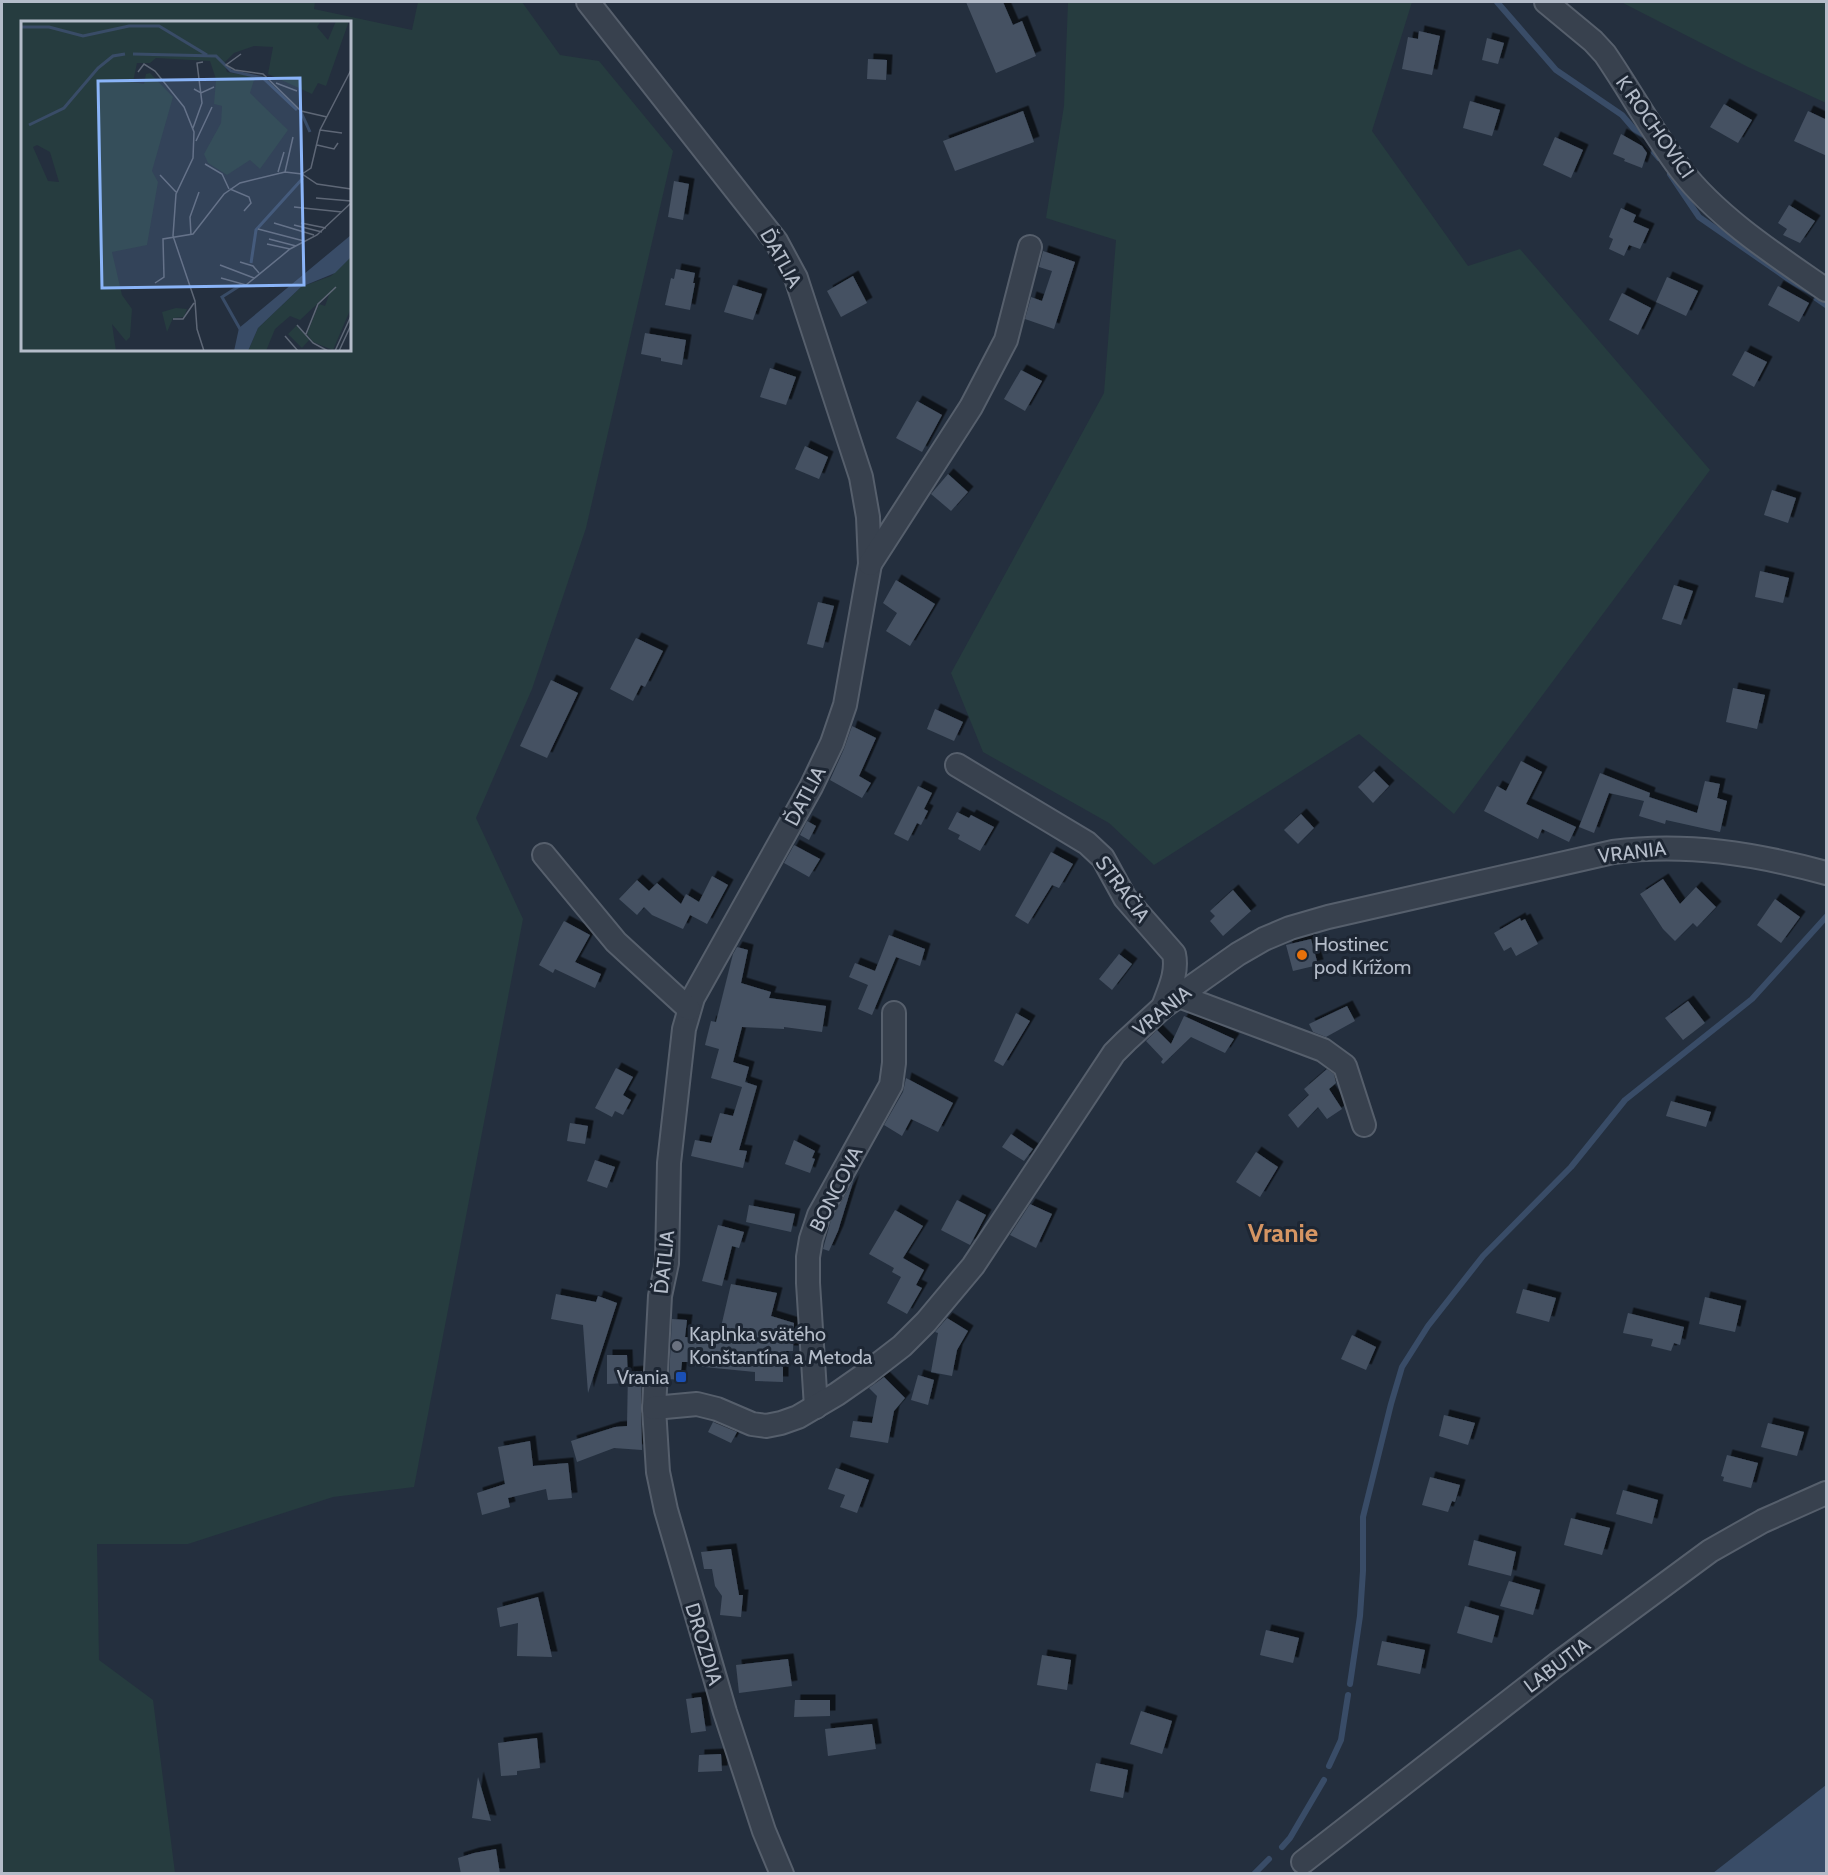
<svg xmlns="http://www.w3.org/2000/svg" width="1828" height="1875" font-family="Cabin,sans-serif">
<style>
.green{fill:#263c3f;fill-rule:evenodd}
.water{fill:#394c67}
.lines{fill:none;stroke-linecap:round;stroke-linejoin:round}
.stream{stroke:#394c67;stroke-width:6}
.building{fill:#455162;filter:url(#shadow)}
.minor-casing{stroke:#565f6c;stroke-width:26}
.minor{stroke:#38414e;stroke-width:22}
.food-dot{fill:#e8710a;stroke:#1d2633;stroke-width:2}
.worship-dot{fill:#6b7280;stroke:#1d2633;stroke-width:2}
.transit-dot{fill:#1a4fb4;stroke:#1d2633;stroke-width:2}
.labels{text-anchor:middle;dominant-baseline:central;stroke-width:6;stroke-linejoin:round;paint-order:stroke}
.street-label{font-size:20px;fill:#b4bcc9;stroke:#1d2633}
.poi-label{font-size:20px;fill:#b4bcc9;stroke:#1d2633;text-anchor:start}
.district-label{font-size:26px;font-weight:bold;fill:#d59563;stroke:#1d2633}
.inset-river{fill:none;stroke:#394c67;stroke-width:3}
.inset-road{fill:none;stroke:#5e6776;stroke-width:1.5}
.view{fill:#8ab4f8;fill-opacity:0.15;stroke:#8ab4f8;stroke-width:3}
.inset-edge{fill:none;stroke:#b4bcc9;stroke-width:3}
</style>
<defs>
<filter id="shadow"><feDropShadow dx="5.5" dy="-5.5" stdDeviation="0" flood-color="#0009"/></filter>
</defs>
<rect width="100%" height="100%" fill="#242f3e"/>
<!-- green -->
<g class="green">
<path d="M2,2h313l-1,7 98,21 6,-28h104l38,53 39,6 74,90 -87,377 -54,161 -56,129 47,101 -109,568 -81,10 -145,47h-91l2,116 54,40 22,173h-173zM350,22v328h-328v-328z"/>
<path d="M1068,2h344l-40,129 96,135 52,-17 190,221 -256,344 -95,-80 -205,131 -45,-42 -126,-71 -32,-79 153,-280 12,-153 -70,-22 18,-112z"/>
<path d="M1621,2h205v101l-78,-36z"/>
</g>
<!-- water -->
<path class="water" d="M1826,1785v88h-113z"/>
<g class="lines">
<!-- stream -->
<g class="stream">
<path d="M1497,2l59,68 66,45 37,43"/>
<path d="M1670,174l29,43 127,88"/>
<path d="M1350,1684l10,-68 3,-45v-54l28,-113 11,-37 26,-41 55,-70 88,-89 54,-67 127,-101 74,-82"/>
<path d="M1329,1766l12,-26 7,-45"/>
<path d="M1282,1847l8,-9 34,-58"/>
<path d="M1254,1874l15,-15"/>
</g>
</g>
<!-- building -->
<g class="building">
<path d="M966,2h37l10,23 9,-4 14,35 -40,17z"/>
<path d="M1419,31l21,5 -8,39 -30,-6 6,-32 10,2z"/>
<path d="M1487,38l17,5 -6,21 -16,-4z"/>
<path d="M868,59l19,1 -1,20 -19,-1z"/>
<path d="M1470,101l30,9 -8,26 -29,-8z"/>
<path d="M1724,104l28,16 -14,23 -28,-16z"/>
<path d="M1023,111l11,31 -79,29 -12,-30z"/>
<path d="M1808,111l19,9v36l-33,-15z"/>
<path d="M1621,134l21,12 5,7 -5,15 -18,-7 1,-2 -12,-5z"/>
<path d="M1555,137l28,13 -12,28 -28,-13z"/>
<path d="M674,181l15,3 -6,36 -15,-3z"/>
<path d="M1789,205l26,16 -15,22 -17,-8 4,-6 -9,-6z"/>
<path d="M1621,208l15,7 -3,7 16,7 -9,20 -11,-4 -5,11 -15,-7 4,-10 -4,-2z"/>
<path d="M1043,251l32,11 -21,67 -29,-10 6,-22 11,4 10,-30 -13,-4z"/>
<path d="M676,269l19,4 -2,10h2l-5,27 -25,-5 6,-27 3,1z"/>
<path d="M853,276l14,27 -26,14 -14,-26z"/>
<path d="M1667,277l31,14 -12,25 -30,-14z"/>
<path d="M733,285l29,9 -9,26 -29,-8z"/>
<path d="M1778,286l31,17 -10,19 -31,-17z"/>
<path d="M1622,293l29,15 -13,27 -29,-15z"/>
<path d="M645,333l41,7 -4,25 -21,-4v-3l-20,-4z"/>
<path d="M1745,351l22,11 -13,25 -22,-12z"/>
<path d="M770,368l26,9 -10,28 -26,-8z"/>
<path d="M1021,370l21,11 -17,30 -21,-12z"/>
<path d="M917,401l25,14 -20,37 -26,-14z"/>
<path d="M805,446l23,11 -9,22 -24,-10z"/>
<path d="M948,474l20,18 -17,19 -20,-17z"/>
<path d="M1772,490l24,8 -8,25 -24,-8z"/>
<path d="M1760,571l29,7 -6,25 -28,-6z"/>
<path d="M896,580l39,24 -25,42 -24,-15 11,-18 -14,-10z"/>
<path d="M1674,585l19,6 -12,34 -19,-6z"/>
<path d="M818,602l16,4 -11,42 -16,-4z"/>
<path d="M636,638l27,13 -18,36 -4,-2 -8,16 -23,-12z"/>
<path d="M551,680l27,13 -31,65 -27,-12z"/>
<path d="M1733,688l32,7 -8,34 -31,-7z"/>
<path d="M935,709l28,13 -9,19 -27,-12z"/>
<path d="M852,726l24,12 -17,38 12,7 -9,15 -32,-18 14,-31z"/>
<path d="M1521,761l21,11 -16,32 50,23 -7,15 -27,-13 -4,10 -54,-28 13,-25 9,5z"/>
<path d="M1374,771l15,15 -16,17 -15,-16z"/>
<path d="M1600,773l50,20 -1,4 48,16 8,-32 15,3 -3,14 10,3 -7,31 -54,-12 -1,4 -26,-8 5,-15 -35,-8 -15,40 -15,-6z"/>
<path d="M918,786l14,7 -8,16 4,2 -7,14 -4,-2 -9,18 -14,-7z"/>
<path d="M957,812l12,6 2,-3 23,12 -14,24 -22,-12 2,-4 -12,-6z"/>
<path d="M1301,814l13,14 -16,16 -14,-14z"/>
<path d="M807,821l9,5 -7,14 -9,-5z"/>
<path d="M794,845l26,14 -11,18 -25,-14z"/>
<path d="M1051,852l22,12 -14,24 -7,-3 -24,39 -13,-8z"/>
<path d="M712,876l16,9 -21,39 -17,-9 -7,14 -31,-14 -8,-8 -7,8 -18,-16 18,-19 12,11 8,-8 24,21 5,-10 13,8z"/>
<path d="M1663,879l17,25 16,-17 20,20 -19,20 -4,-4 -18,18 -12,-12 -23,-35z"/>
<path d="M1233,890l18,21 -28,25 -13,-15 5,-5 -5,-5z"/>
<path d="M1775,899l25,18 -19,26 -24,-18z"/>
<path d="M1520,918l1,3 4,-2 13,25 -22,12 -5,-9 -7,4 -10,-18z"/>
<path d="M564,921l26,14 -15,27 26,12 -6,14 -40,-19 -2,4 -14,-8z"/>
<path d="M889,935l36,14 -5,17 -24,-9 -24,58 -14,-6 10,-24 -19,-8 6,-14 20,8z"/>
<path d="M1311,939l7,26 -25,6 -7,-26z"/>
<path d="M737,947l11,3 -7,33 30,9 -2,6 57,8 -4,26 -38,-5v2l-42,-2 -9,35 16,5 -4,15 12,4 -18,64 8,1 -4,17 -52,-12 4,-16 16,3 9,-30 13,3 9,-29 -31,-9 8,-29 -14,-4 6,-24 5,1 17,-68z"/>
<path d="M1119,954l13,10 -20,26 -13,-11z"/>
<path d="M1688,1001l17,22 -22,17 -18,-22z"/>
<path d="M1347,1006l8,15 -29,16 -13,-5 -4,-8z"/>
<path d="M1016,1013l14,8 -27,45 -9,-5z"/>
<path d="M1184,1016l50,23 -9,14 -34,-16 -28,27 -2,-2 2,-3 -17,-18 11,-11 14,14z"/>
<path d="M616,1068l17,9 -10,18 8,5 -8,15 -8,-4 -3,6 -17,-9z"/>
<path d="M1327,1069l7,5 2,9 -7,6 13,20 -15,10 -9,-12 -20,21 -10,-13 21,-20 -5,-6z"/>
<path d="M906,1078l47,25 -15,29 -27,-13 -9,17 -18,-11 19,-33z"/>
<path d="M1671,1101l40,11 -5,15 -40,-11z"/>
<path d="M570,1123l18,3 -3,18 -18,-3z"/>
<path d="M1011,1134l22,15 -9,12 -22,-14z"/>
<path d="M794,1140l21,11 -3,7 3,1 -5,14 -25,-9z"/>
<path d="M1256,1152l22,15 -18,30 -24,-15z"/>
<path d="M595,1160l20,7 -8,21 -20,-7z"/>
<path d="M854,1179l-16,52 -9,20 -6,-2 8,-29z"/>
<path d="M957,1200l29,15 -16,30 -29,-15z"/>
<path d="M1030,1204l22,10 -16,34 -26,-13z"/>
<path d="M749,1205l46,9 -4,18 -45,-10z"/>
<path d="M895,1210l28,16 -20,32 21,12 -8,15 6,3 -15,26 -20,-11 14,-26 -9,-5 2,-4 -25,-14z"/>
<path d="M718,1225l26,7 -5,16 -7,-2 -10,40 -20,-5z"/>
<path d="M731,1284l46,9 -6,23 23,7 -1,28h-7v3h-3v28l-28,-1v-9l-61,-6v-4h-12l-2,18 -11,-1 3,-60 15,1 -2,17 33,3z"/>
<path d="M1523,1289l33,9 -7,24 -33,-9z"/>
<path d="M556,1294l40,8 2,-6 19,7 -29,90 -5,-68 -32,-6z"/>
<path d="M1705,1297l36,9 -6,26 -36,-8z"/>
<path d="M1628,1313l56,14 -4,18 -6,-2 -3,8 -20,-5 2,-7 -30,-6z"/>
<path d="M947,1318l21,13 -11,19 -5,26 -21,-4 7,-39 -3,-1z"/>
<path d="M1352,1335l24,12 -10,23 -25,-11z"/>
<path d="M607,1355h20l1,28 -21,1z"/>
<path d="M642,1371l-1,36 1,43 -28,-2 -37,14 -6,-21 44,-14 12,-1 1,-54z"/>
<path d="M918,1375l16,5 -6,25 -17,-5z"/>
<path d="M884,1377l21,21 -11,13 -6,32 -38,-6 3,-16 19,2 5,-27 -8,-8z"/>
<path d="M1444,1415l31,8 -7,22 -29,-9z"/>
<path d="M713,1422l24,10 -6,11 -23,-11z"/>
<path d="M1768,1423l36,9 -7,24 -36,-9z"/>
<path d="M530,1441l3,25 35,-3 4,35 -24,2 -2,-11 -38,9 2,9 -28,8 -5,-22 28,-9 -7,-37z"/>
<path d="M1727,1455l31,8 -7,25 -28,-7 1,-4 -3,-1z"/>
<path d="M836,1468l33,12 -12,33 -17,-6 5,-12 -17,-6z"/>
<path d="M1430,1477l30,8 -5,17 -3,-1 -4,11 -26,-7z"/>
<path d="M1623,1490l35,10 -6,24 -36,-10z"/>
<path d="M1571,1518l39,10 -8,27 -38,-10z"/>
<path d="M1474,1540l42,12 -5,24 -43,-11z"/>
<path d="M731,1549l8,46h4l-2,22 -21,-2 2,-19 -7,-10 -3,-17h-8l-3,-17z"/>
<path d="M1509,1581l31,9 -7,25 -33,-9z"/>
<path d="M538,1597l14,60 -35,-1 1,-33 -18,4 -3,-19z"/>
<path d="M1465,1606l34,10 -7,27 -35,-10z"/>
<path d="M1266,1630l33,8 -6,25 -33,-8z"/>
<path d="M1382,1641l43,9 -5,24 -43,-9z"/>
<path d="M1042,1655l29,5 -4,30 -30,-5z"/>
<path d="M788,1659l4,27 -53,7 -3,-28z"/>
<path d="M701,1697l5,34 -15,2 -5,-34z"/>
<path d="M795,1700h35v16l-36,1z"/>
<path d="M1141,1711l31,10 -10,33 -32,-10z"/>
<path d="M872,1724l4,25 -48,7 -3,-27z"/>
<path d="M537,1738l3,30 -23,3v4l-16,1 -3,-33z"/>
<path d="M721,1754l1,17 -24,1 1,-17z"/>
<path d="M1096,1763l32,7 -5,28 -33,-7z"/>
<path d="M478,1777l13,44 -19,-3z"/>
<path d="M496,1849l4,25h-39l-3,-16 16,-5z"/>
</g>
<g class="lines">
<!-- minor casing -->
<g class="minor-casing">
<g id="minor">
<path d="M588,2l188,239 20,37 65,199 7,40 2,47 -25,141 -13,38 -21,44 -118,211 -9,31 -15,134 -2,100 -7,33 -6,112 4,64 8,38 59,202 39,119 18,43"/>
<path d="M1546,2l47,39 12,13c26,38 48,79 76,116 37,48 96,86 145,120"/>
<path d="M870,564l101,-157 35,-67 24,-93"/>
<path d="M957,765l130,78 16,15 22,40 49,56c4,19 -5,36 -11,53"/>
<path d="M544,855l72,87 73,67"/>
<path d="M1179,996l144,54 22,16 19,59"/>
<path d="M816,1407l-8,-124v-26l3,-18 8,-24 72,-130 3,-22v-50"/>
<path d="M654,1408l43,-4 20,5 35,15 14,2 15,-3 17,-6 39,-23 30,-21 35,-27 24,-24 47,-56 141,-213 12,-12 37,-34 75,-53 26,-15 26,-11 38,-11 285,-65c72,-10 144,2 213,21"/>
<path d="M1303,1862l254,-198 153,-113 53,-30 63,-28"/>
</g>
</g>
<!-- minor -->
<use href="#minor" class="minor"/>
</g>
<!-- markers -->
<circle class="food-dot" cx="1302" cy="955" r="6"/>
<circle class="worship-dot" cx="677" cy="1346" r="6"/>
<rect class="transit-dot" x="675" y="1371" width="12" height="12" rx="3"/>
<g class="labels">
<!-- street labels -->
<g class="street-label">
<text transform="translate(1655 127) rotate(55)">K ROCHOVICI</text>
<text transform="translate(781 258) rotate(61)">ĎATLIA</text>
<text transform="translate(805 796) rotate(-62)">ĎATLIA</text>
<text transform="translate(1632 852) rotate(-7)">VRANIA</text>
<text transform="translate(1123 889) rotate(54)">STRAČIA</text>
<text transform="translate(1162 1011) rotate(-39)">VRANIA</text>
<text transform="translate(836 1189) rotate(-63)">BONCOVA</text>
<text transform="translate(664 1262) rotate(-84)">ĎATLIA</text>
<text transform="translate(704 1644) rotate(73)">DROZDIA</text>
<text transform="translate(1557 1665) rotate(-37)">LABUTIA</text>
</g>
<!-- poi labels -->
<g class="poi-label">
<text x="1314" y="944">Hostinec<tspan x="1314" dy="23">pod Krížom</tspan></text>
<text x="689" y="1334">Kaplnka svätého<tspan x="689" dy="23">Konštantína a Metoda</tspan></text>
<text x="669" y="1377" text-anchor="end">Vrania</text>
</g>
<!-- district labels -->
<g class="district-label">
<text x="1283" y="1233">Vranie</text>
</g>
</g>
<!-- overview -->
<g transform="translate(21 21)">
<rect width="330" height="330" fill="#242f3e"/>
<path d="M0,0h300l-4,6 11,13 8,-19h13l-23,65 -8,-3 -6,11 -44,-20 5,-27 -19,-1 -20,7 -10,10 3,9 28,5 -5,16 38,37 -28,39 -10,-9 -23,15 -19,-12 -4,-9 17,-31 1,-17 -8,-2 2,-25 -6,-18 -54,-3 -6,5h-13l-4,19 11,2 2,-10 4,-1 23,24 -21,74 6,11 -11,63 -35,7 10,43 10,14 -2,28 -4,4 -14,-17 4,27h-95zM16,124l13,7 9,30 -11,-1 -15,-34zM330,236v51l-18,42 -20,-8 -6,-8 12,-30 6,2 5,-14 -30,28 -10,-4 -15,13 -9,22h-18l10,-23 43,-41 30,-11zM155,287l11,1 -3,8 -11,1 -6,14 -5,-20zM276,304l13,14 -8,9 -14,-14z" fill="#263c3f" fill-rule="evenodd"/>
<path d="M330,214v22l-16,16 -34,14 -43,41 -10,23h-14l5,-23z" fill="#394c67"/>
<path class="inset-river" d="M0,6h28l34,9 46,-10h30l48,29M112,33l83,2 15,15 32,7 34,32M280,91l9,20M8,104l35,-17 34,-40 15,-12 12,-2M230,242l5,-33 47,-52M219,308l-18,-32 19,-12"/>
<path class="inset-road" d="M220,33l-15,11 9,5 28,4 38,37 26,6M117,51l6,-8 11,7 29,36 10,25 -1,26 -17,36 -3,42 22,65 2,28 7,22M255,62l21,8M173,68l7,4 13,-6M172,107l9,-25 -5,-40 6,-1M299,109l22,3M175,120l16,-34M296,124l17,4 4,-6M184,143l17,10 7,15M257,151l6,-20M264,151l8,-35M281,153l9,-6 9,-38 31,-60M139,154l16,17M209,168l19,8 2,6 -7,8M295,177l35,3M273,186l48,5M253,202l40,12M280,202l25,5M273,204l28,7M237,208l46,12M170,214l-1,-18 9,-25M248,218l27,7M246,223l23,5M219,241l13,4 6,7M199,244l34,13M200,257l25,7 44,-36 27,-14 34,-32M134,262l9,-6 -1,-38 30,-5 31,-40 16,-11 45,-11 17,2 15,10 34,5M152,298h10l11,-16M276,304l16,18 15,8M285,313l12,-30 18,-17M264,315l13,15M314,330l16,-35M318,330l12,-26"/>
<path class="view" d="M279,57l4,207 -202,3 -4,-207z"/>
<rect width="330" height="330" class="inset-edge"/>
</g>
<!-- border -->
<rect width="1828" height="1875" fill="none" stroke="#b4bcc9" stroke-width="6"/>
</svg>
